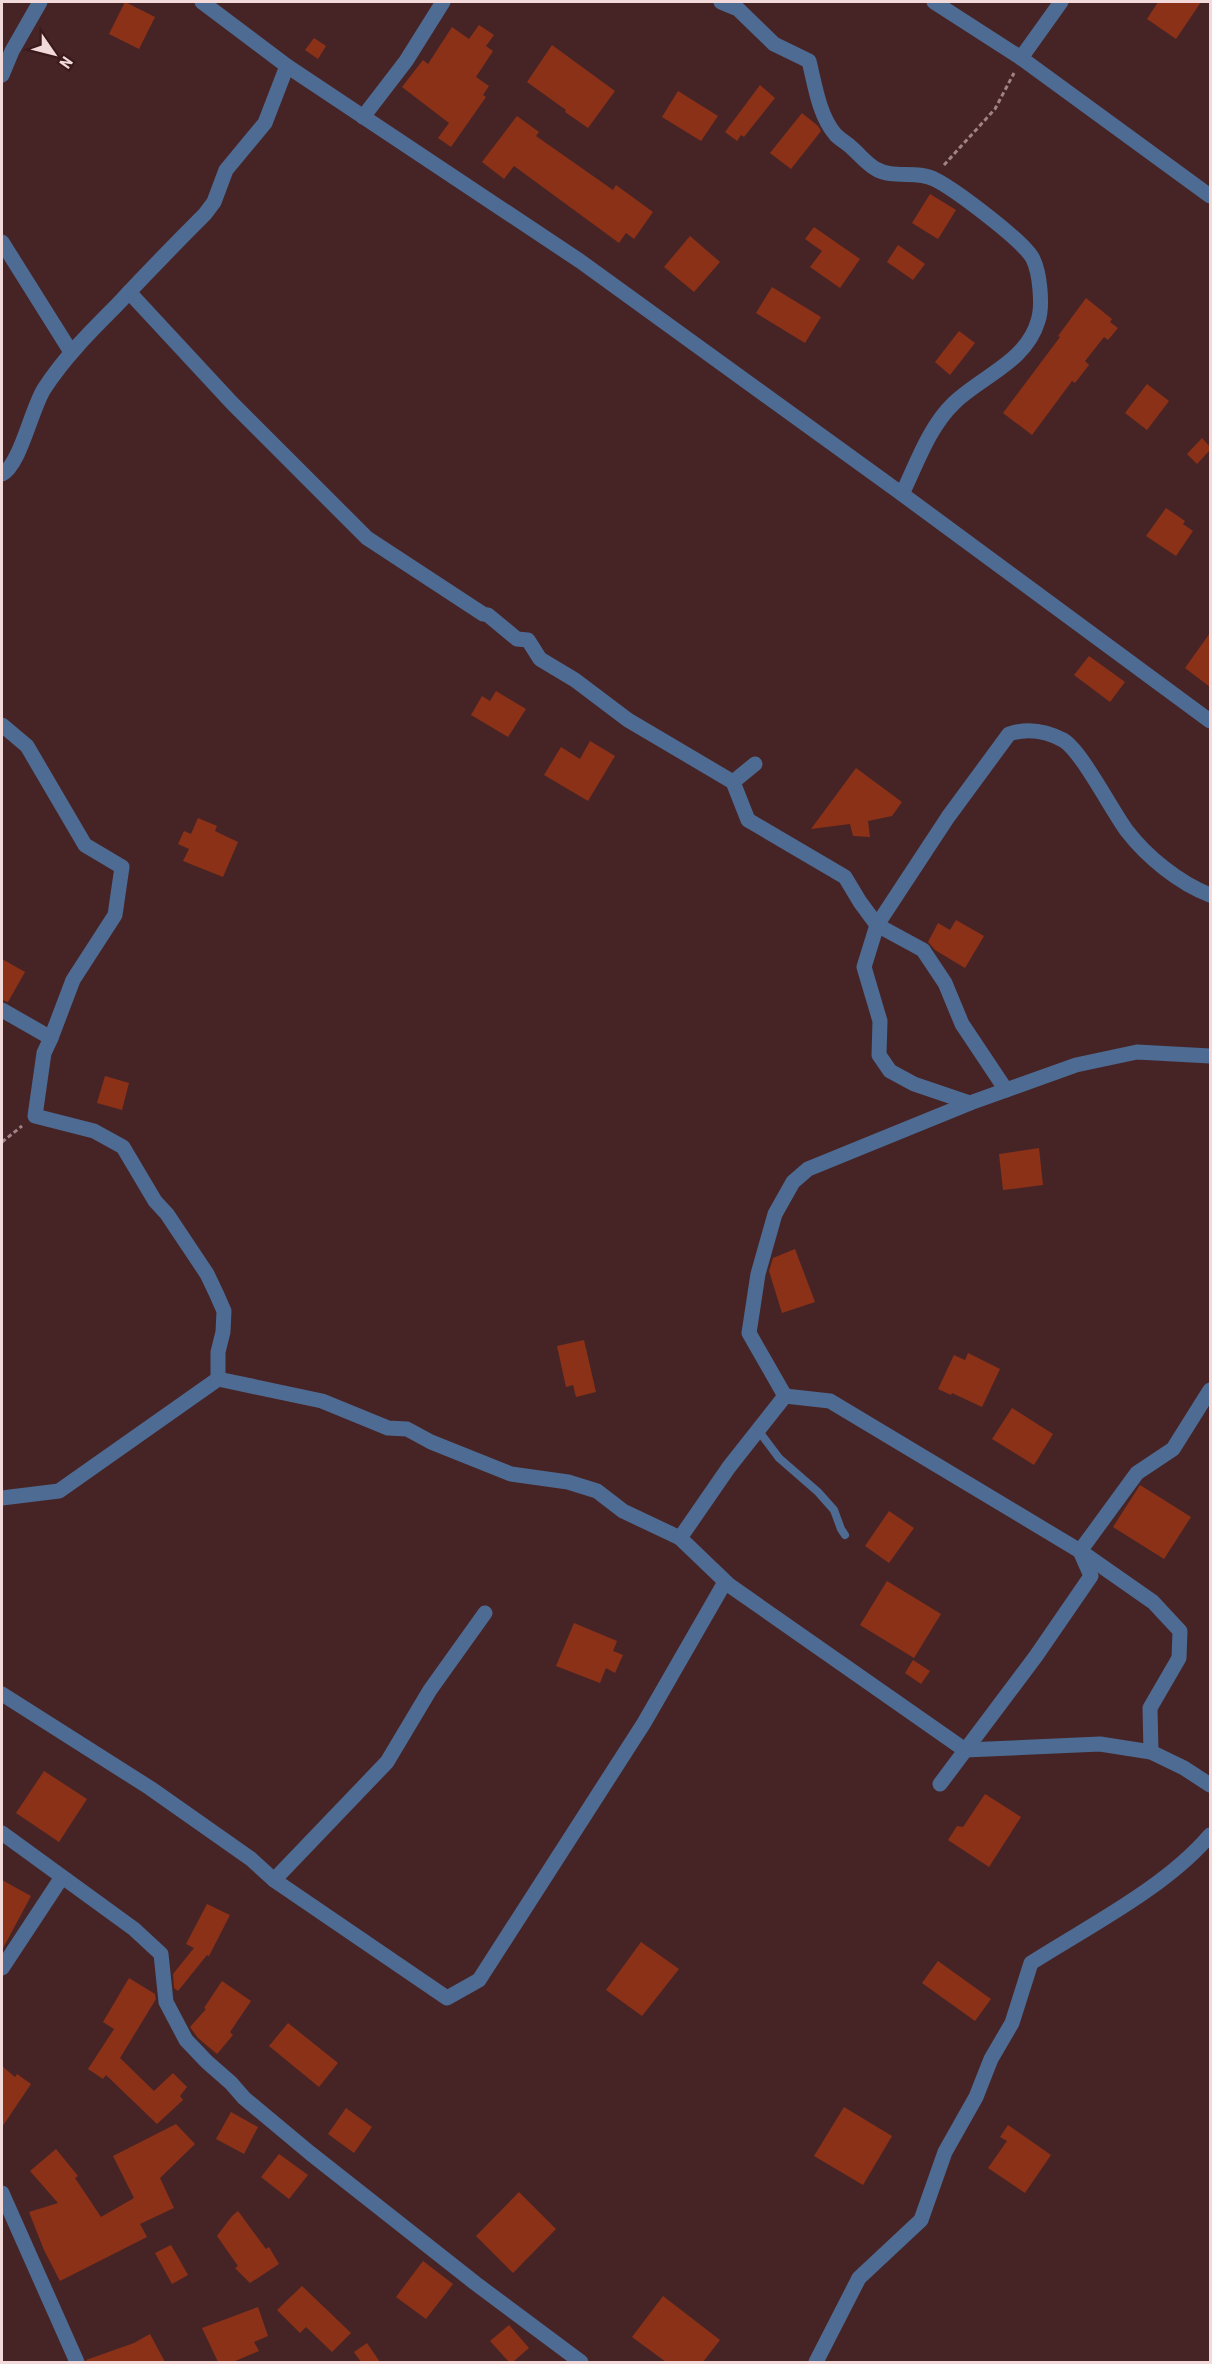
<svg xmlns="http://www.w3.org/2000/svg" width="1212" height="2364" font-family="'Roboto Condensed',sans-serif">
<style>
.building{fill:#8b3117}
.lines{fill:none;stroke-linecap:round;stroke-linejoin:round}
.path{stroke:#a08385;stroke-width:3;stroke-dasharray:4.5 3;stroke-linecap:butt}
.lane{stroke:#4e6b93;stroke-width:8}
.street{stroke:#4e6b93;stroke-width:15}
</style>
<rect width="100%" height="100%" fill="#462426"/>
<!-- building -->
<g class="building">
<path d="M125,2l30,15 -16,32 -30,-15z"/>
<path d="M1158,2h43l-25,37 -29,-20z"/>
<path d="M479,25l15,10 -8,11 7,5 -17,26 13,9 -6,9 3,2 -35,50 -13,-9 11,-15 -47,-36 21,-27 5,4 24,-37 17,12z"/>
<path d="M314,38l12,8 -8,13 -13,-9z"/>
<path d="M552,45l63,46 -27,37 -23,-16 1,-2 -39,-28z"/>
<path d="M760,85l15,13 -31,39 -3,-2 -4,6 -12,-9z"/>
<path d="M678,91l40,25 -17,25 -39,-24z"/>
<path d="M802,113l16,13 3,5 -30,38 -21,-16z"/>
<path d="M517,116l22,16 -3,4 77,54 3,-5 37,27 -19,27 -8,-6 -7,10 -105,-77 -10,13 -22,-17z"/>
<path d="M930,194l26,16 -18,29 -26,-16z"/>
<path d="M814,227l46,32 -20,29 -30,-21 12,-16 -17,-12z"/>
<path d="M690,236l30,26 -26,30 -30,-25z"/>
<path d="M898,245l27,19 -12,16 -26,-18z"/>
<path d="M772,287l49,30 -16,26 -49,-30z"/>
<path d="M1086,298l26,21 -2,3 8,6 -10,12 -4,-3 -19,24 4,4 -14,18 -3,-2 -40,54 -29,-22 57,-76 -2,-1z"/>
<path d="M959,331l16,12 -25,32 -15,-13z"/>
<path d="M1147,384l22,17 -22,29 -22,-17z"/>
<path d="M1202,438l8,9v3l-13,14 -10,-10z"/>
<path d="M1166,508l19,13 -2,3 10,7 -17,25 -30,-20z"/>
<path d="M1210,633v54l-25,-19z"/>
<path d="M1089,656l36,26 -15,20 -36,-27z"/>
<path d="M496,691l30,18 -18,28 -37,-22 11,-19 8,5z"/>
<path d="M590,741l25,15 -27,45 -44,-26 17,-28 19,12z"/>
<path d="M856,768l46,34 -10,14 -24,5 2,16 -17,-1 -3,-12 -39,5z"/>
<path d="M198,818l19,8 -2,5 23,11 -15,35 -40,-16 6,-12 -11,-5 6,-13 7,3z"/>
<path d="M956,920l28,16 -19,32 -30,-18 -7,-8 10,-19 12,7z"/>
<path d="M2,959l23,13 -17,30 -6,-2z"/>
<path d="M105,1076l24,7 -7,27 -25,-7z"/>
<path d="M1039,1148l4,37 -40,5 -4,-36z"/>
<path d="M795,1249l20,53 -33,11 -13,-42 4,-13z"/>
<path d="M584,1340l12,52 -20,5 -3,-12 -7,2 -9,-41z"/>
<path d="M968,1353l32,16 -18,38 -30,-14 -1,2 -13,-6 16,-34 11,5z"/>
<path d="M1012,1408l41,26 -19,31 -42,-26z"/>
<path d="M1140,1485l51,32 -27,42 -51,-32z"/>
<path d="M889,1511l25,17 -25,35 -24,-17z"/>
<path d="M887,1581l54,33 -27,44 -54,-33z"/>
<path d="M574,1623l43,18 -4,10 10,4 -8,18 -9,-5 -6,15 -44,-17z"/>
<path d="M913,1660l17,11 -9,13 -16,-11z"/>
<path d="M44,1771l43,28 -28,43 -43,-29z"/>
<path d="M985,1794l36,23 -32,50 -41,-27 9,-14 6,1z"/>
<path d="M2,1880l29,16 -29,54z"/>
<path d="M207,1904l23,11 -21,41 -2,-1 -29,36 -4,-3 -1,-14 21,-26 -8,-4z"/>
<path d="M641,1942l38,27 -37,47 -36,-26z"/>
<path d="M938,1961l53,38 -16,22 -53,-38z"/>
<path d="M129,1978l26,16 1,5 -36,59 34,33 19,-18 14,14 -7,9 3,4 -26,24 -51,-49 -3,4 -15,-10 26,-40 -11,-7z"/>
<path d="M222,1981l29,20 -21,31 3,3 -16,19 -19,-16 -8,-11 16,-18 -2,-1z"/>
<path d="M288,2023l50,40 -19,24 -50,-41z"/>
<path d="M2,2066l13,11 2,-3 14,10 -29,43z"/>
<path d="M844,2107l48,29 -29,49 -49,-29z"/>
<path d="M346,2108l26,19 -18,26 -26,-19z"/>
<path d="M231,2112l27,15 -14,27 -28,-15z"/>
<path d="M176,2124l19,20 -35,34 14,30 -34,16 7,13 -87,44 -16,-31 -15,-38 29,-9 -28,-32 26,-22 22,27 -3,2 26,39 33,-19 -21,-42z"/>
<path d="M1008,2125l43,30 -26,38 -37,-25 19,-27 -7,-4z"/>
<path d="M279,2154l29,21 -19,24 -28,-22z"/>
<path d="M519,2192l37,37 -43,44 -37,-37z"/>
<path d="M238,2211l28,38 3,-2 10,17 -29,19 -15,-15 3,-2 -21,-30 15,-20z"/>
<path d="M171,2245l17,30 -16,9 -17,-31z"/>
<path d="M423,2261l30,23 -27,35 -30,-22z"/>
<path d="M302,2286l49,47 -19,19 -26,-25 -6,6 -23,-23z"/>
<path d="M663,2296l57,44 -17,22h-37l-34,-25z"/>
<path d="M258,2307l10,29 -14,6 5,9 -26,11h-15l-16,-34z"/>
<path d="M509,2325l20,23 -16,14h-4l-19,-21z"/>
<path d="M150,2334l15,28h-78l-1,-2 48,-17z"/>
<path d="M367,2343l13,19h-19l-7,-10z"/>
</g>
<g class="lines">
<!-- path -->
<g class="path">
<path d="M944,165l51,-56 19,-36"/>
<path d="M2,1142l20,-16"/>
</g>
<!-- lane -->
<path class="lane" d="M758,1430l21,28 39,34 16,18 7,19 4,6"/>
<!-- street -->
<g class="street">
<path d="M202,2l85,64 293,195 322,233 308,227"/>
<path d="M721,2l17,7 36,35 35,17c6,24 10,54 26,73 4,5 12,9 17,14 8,7 15,16 24,21 17,10 41,1 58,10 19,9 90,62 99,80 7,14 10,47 5,62 -12,41 -56,55 -84,82 -25,24 -37,60 -52,91"/>
<path d="M934,2l87,56"/>
<path d="M1061,2l-40,56 189,138"/>
<path d="M2,75l10,-24 28,-49"/>
<path d="M363,117l43,-56 37,-59"/>
<path d="M2,242l69,110"/>
<path d="M129,292l103,111 135,135 116,76 5,1 29,24 11,1 12,19 35,21 53,40 105,62 15,38 97,57 15,25 17,23 46,25 22,33 17,41 44,66"/>
<path d="M2,474c18,-9 29,-64 42,-85 20,-31 46,-57 72,-83 29,-31 59,-62 89,-92l9,-12 12,-32 39,-47 22,-57"/>
<path d="M2,725l25,21 58,99 37,22 -7,48 -42,65 -22,58"/>
<path d="M733,782l22,-18"/>
<path d="M2,1010l49,28 -7,15 -9,63 59,15 29,16 32,54 12,13 40,60 10,21 7,16 -1,21 -5,20v27l-159,112 -57,7"/>
<path d="M970,1103l-56,-19 -24,-13 -11,-16 1,-34 -16,-54 13,-42 71,-108 61,-83c18,-6 37,-3 54,6 18,10 49,71 64,91 20,26 52,52 83,64"/>
<path d="M218,1379l104,22 66,27 19,1 24,13 80,32 57,8 29,9 26,20 57,27 49,47 236,165 135,-6 51,8 33,16 26,17"/>
<path d="M785,1396l45,5 250,150 73,51 27,29 -1,27 -29,50 1,44"/>
<path d="M680,1538l49,-71 56,-71 -36,-63 9,-59 17,-60 18,-32 15,-13 162,-66 106,-38 61,-13 73,4"/>
<path d="M2,1694l148,94 101,71 23,21 173,118 32,-18 165,-257 81,-141"/>
<path d="M940,1784l96,-128 55,-80 -11,-25 57,-78 36,-24 37,-59"/>
<path d="M2,1833l132,96 27,25 5,48 20,38 21,22 24,21 13,15 66,55 165,130 106,79"/>
<path d="M274,1880l113,-118 43,-72 55,-77"/>
<path d="M2,1968l60,-91"/>
<path d="M2,2193l75,169"/>
<path d="M816,2362l43,-84 62,-58 24,-68 31,-55 15,-38 21,-36 19,-60c58,-37 135,-76 179,-128"/>
</g>
</g>
<!-- border -->
<rect width="1212" height="2364" fill="none" stroke="#f2dadb" stroke-width="6"/>
<!-- north arrow -->
<g transform="translate(54 54) rotate(125)" stroke="#3b1a1c" stroke-width="4.5" paint-order="stroke">
<path d="M0-4.5L10 22L0 15L-10 22Z" fill="#f2dadb"/>
<text y="-9" font-size="16" font-weight="bold" text-anchor="middle" fill="#f2dadb">N</text>
</g>
</svg>
